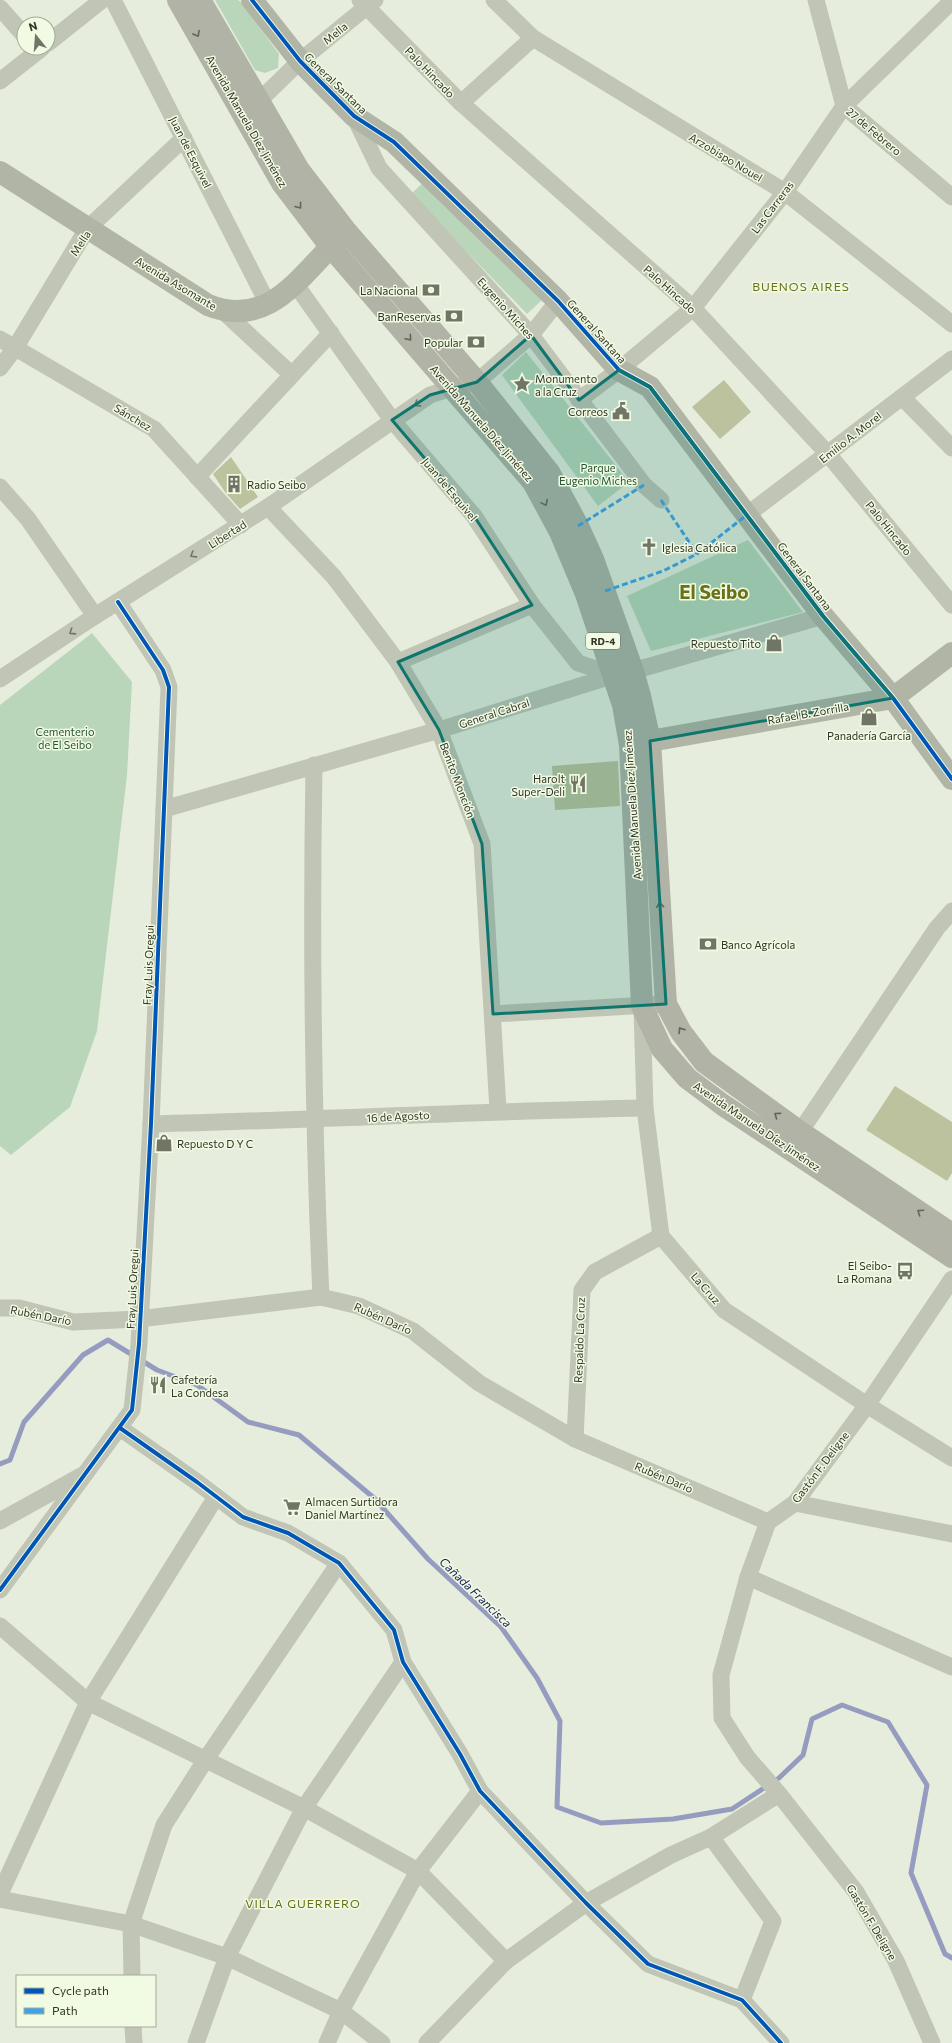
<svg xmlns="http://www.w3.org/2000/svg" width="952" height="2043" font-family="Commissioner,sans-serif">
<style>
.green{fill:#bad6ba}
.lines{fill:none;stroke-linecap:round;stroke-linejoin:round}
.stream{stroke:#969cbf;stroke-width:5}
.building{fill:#bcc29d}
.street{stroke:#c0c5b6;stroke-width:17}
.secondary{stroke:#b1b5a6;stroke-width:22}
.primary{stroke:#b0b3a5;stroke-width:22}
.quiet{stroke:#3ea3eb;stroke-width:3;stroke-dasharray:6 3;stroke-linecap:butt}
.cycleway-casing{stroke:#f1fae3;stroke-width:6}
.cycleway{stroke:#0057b8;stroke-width:4}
.oneway{stroke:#646758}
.oneway2{stroke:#727666}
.marked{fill:#0f766e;fill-opacity:0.2;stroke:#0f766e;stroke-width:3;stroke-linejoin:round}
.labels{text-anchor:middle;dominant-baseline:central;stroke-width:3;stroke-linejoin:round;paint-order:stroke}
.shield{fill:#f1fae3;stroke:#6b705e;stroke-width:1}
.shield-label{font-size:10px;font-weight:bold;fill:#323525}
.street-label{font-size:11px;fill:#323525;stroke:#f1fae3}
.poi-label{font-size:11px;fill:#323525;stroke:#f1fae3;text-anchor:end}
.park-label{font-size:11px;fill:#275531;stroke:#f1fae3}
.neighbourhood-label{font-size:12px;letter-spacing:1px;fill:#6a7217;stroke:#f1fae3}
.water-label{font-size:12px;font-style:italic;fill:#171d5a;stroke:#f1fae3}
.town-label{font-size:19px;font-weight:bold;fill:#6a7217;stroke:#f1fae3}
</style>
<rect width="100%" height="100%" fill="#e7eddc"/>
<!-- green -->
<g class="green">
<path d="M215,0h23l3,2 38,52 -1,14 -13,5 -10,-3z"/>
<path d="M426,180l116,120 -15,14 -116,-120z"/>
<path d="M526,352l103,130 -31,24 -96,-131z"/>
<path d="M748,540l55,72 -152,39 -24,-55z"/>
<path d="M92,633l40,49 -5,93 -30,256 -27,76 -59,48 -11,-9v-441z"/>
</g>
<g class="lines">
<!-- stream -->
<path class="stream" d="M0,1464l10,-4 14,-38 59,-67 25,-15 49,30 40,15 51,37 51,13 75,63 54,61 73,68 36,51 23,43 -3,86 44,16 72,-4 59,-10 47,-31 24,-23 9,-36 30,-14 46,17 39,63 -16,88 34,81 7,4"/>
</g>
<!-- building -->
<g class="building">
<path d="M724,380l27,32 -31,27 -28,-32z"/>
<path d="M231,457l27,40 -18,12 -15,-17 -12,-18z"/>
<path d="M618,761l2,45 -65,4 -3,-44z"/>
<path d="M895,1086l57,36v51l-5,8 -81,-51z"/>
</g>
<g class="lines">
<!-- street -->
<g class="street">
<path d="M113,0l155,304"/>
<path d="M360,0l101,103 232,205 135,146 124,151"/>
<path d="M494,0l39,38 252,154 167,132"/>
<path d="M816,0l28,106 108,91"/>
<path d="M0,8l24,27"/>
<path d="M48,43l54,-43"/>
<path d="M0,81l42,-33"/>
<path d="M461,103l72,-65"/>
<path d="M249,108l10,-7 41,-40 75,-61"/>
<path d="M354,116l25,52 152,167 113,150 17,15"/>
<path d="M296,285l96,135 82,96 58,89 46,58 37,12"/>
<path d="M223,311l69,64"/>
<path d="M0,339l154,90 87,96"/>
<path d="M0,368l15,-20 72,-119 97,-91"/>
<path d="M902,397l50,51"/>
<path d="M579,400l40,-30 74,-62 92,-116 59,-86 108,-105"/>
<path d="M197,477l134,-144"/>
<path d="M0,487l28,32 67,97"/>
<path d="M268,507l66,70 64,85 41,68 43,114 16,266"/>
<path d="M748,514l204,-155"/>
<path d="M398,662l134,-57"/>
<path d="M0,679l95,-63 173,-109 162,-112 22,-7 25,-6 54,-47 27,-34"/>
<path d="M314,765c-3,177 -1,354 7,532"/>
<path d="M164,809l275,-79 176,-55 18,-4 190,-55"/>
<path d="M642,1010l3,98 16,128 63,74 143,95 85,53"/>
<path d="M493,1014l173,-10"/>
<path d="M151,1124c165,-4 329,-13 494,-16"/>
<path d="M800,1132l137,-204 15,-17"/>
<path d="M0,1308h19l54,14 66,-3 182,-22 38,9 54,25 66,52 96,56 193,83"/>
<path d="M120,1428l77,54 46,35 45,16 51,30 55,67 9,32 57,92 20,37 106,112 62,61 94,36 39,43"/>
<path d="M575,1439l7,-149 13,-18 66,-36"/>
<path d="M795,1503l157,31"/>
<path d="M0,1521l81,-45"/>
<path d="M748,1577l204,90"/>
<path d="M0,1590l132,-180 7,-66 12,-220 18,-437 -6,-17 -45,-68"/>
<path d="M0,1626l88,76 216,106 114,63 88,90"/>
<path d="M711,1837l62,84 -31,79"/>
<path d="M0,1894l88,-192 128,-205"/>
<path d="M0,1899l131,25 96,33 114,54 41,32"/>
<path d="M132,1976l-1,-52 33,-99 42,-66 133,-196"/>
<path d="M133,2026l1,17"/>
<path d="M196,2043l31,-86 77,-149 99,-146"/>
<path d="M327,2043l14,-32 77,-140 62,-80"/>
<path d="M427,2043l79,-82 80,-58 85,-48 40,-18 68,-43"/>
<path d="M932,2043l-36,-82 -40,-69 -77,-98 -32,-37 -25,-39 -1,-43 27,-98 20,-55 27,-19 72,-98 85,-126"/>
</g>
<!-- secondary -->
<g class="secondary">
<path d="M252,0l48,61 54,55 40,26 164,159 61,69 31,17 173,229 70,82 59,81"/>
<path d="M0,172l208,133c64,26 95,-35 136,-71"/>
<path d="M650,741l243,-43 59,-45"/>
</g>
<!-- primary -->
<g class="primary">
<path d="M178,0l104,183 48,63 203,236 27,50 26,62 37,111 7,40 12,261 20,43 25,29 36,27 229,152"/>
<path d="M200,0l99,170 47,61 131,151 72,90 29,54 15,33 40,112 7,25 10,45 16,263 15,28 23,30 96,70 152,102"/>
</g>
<!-- quiet -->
<g class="quiet">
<path d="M661,500l36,54"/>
<path d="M578,526l66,-41"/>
<path d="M605,591l58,-20 34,-17 51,-40"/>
</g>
<!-- cycleway casing -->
<g class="cycleway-casing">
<g id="cycleway">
<path d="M252,0l48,61 54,55 40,26 164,159 61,69 31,17 173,229 70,82 59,81"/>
<path d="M120,1428l77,54 46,35 45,16 51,30 55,67 9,32 57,92 20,37 106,112 62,61 94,36 39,43"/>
<path d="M0,1590l132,-180 7,-66 12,-220 18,-437 -6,-17 -45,-68"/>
</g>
</g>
<!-- cycleway -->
<use href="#cycleway" class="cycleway"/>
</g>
<!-- one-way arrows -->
<defs><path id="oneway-chevron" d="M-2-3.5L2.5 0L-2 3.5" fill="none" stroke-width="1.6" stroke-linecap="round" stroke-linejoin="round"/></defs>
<g class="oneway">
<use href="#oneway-chevron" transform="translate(197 34) rotate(61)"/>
<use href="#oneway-chevron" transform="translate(299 206) rotate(52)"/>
<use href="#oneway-chevron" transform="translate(409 338) rotate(49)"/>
<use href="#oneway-chevron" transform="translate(545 503) rotate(62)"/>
<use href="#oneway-chevron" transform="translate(660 905) rotate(-94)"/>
<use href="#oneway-chevron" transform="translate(681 1030) rotate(-122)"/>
<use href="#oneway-chevron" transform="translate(777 1115) rotate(-144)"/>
<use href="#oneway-chevron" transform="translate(920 1212) rotate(-146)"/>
</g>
<g class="oneway2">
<use href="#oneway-chevron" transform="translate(417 404) rotate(147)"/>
<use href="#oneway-chevron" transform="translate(193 555) rotate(148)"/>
<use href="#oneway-chevron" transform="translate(72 632) rotate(147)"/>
</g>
<!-- marked area -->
<path class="marked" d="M531,335l48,65 40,-30 31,17 173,229 70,82 -243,43 16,263 -173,10 -11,-170 -43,-114 -41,-68 134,-57 -58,-89 -82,-96 38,-25 47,-13z"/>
<!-- icons -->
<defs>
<g id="bank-bare" transform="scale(1.38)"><path d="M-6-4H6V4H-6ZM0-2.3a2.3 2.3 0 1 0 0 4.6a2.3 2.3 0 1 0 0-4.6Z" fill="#717565" stroke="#f1fae3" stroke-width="2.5" paint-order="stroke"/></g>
<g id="sight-bare" transform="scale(1.38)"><path d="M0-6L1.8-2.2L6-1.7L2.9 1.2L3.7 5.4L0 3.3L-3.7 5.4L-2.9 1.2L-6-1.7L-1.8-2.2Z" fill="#717565" stroke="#f1fae3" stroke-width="2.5" paint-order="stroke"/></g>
<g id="civic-bare" transform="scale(1.38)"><path d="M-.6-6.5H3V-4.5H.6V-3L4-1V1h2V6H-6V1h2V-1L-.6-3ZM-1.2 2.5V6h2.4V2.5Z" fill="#717565" stroke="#f1fae3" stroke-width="2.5" paint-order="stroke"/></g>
<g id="building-bare" transform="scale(1.38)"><path d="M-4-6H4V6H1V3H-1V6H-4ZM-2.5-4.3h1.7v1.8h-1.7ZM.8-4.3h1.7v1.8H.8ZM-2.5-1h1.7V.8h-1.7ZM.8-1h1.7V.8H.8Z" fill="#717565" stroke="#f1fae3" stroke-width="2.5" paint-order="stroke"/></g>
<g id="church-bare" transform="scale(1.38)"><path d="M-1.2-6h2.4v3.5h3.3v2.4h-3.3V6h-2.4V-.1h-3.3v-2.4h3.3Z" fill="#717565" stroke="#f1fae3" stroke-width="2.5" paint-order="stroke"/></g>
<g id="shop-bare" transform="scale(1.38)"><path d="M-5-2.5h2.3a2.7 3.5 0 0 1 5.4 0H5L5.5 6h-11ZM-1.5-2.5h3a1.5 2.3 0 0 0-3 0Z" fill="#717565" stroke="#f1fae3" stroke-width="2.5" paint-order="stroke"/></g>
<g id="restaurant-bare" transform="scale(1.38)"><path d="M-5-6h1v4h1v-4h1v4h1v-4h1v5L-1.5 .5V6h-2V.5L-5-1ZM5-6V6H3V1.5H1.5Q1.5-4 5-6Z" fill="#717565" stroke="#f1fae3" stroke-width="2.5" paint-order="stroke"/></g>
<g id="bus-bare" transform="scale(1.38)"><path d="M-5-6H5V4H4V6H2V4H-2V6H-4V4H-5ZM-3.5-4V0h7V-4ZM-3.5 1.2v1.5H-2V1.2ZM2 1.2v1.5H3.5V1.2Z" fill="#717565" stroke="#f1fae3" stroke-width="2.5" paint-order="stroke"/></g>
<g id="supermarket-bare" transform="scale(1.38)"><path d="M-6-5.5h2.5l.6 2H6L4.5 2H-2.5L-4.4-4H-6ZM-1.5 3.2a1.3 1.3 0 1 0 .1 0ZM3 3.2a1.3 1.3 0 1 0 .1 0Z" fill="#717565" stroke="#f1fae3" stroke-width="2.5" paint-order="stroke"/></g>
</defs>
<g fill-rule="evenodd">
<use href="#bank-bare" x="431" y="290"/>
<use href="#bank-bare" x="454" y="316"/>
<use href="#bank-bare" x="476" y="342"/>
<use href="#sight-bare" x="522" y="384"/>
<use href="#civic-bare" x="621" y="411"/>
<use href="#building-bare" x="234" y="484"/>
<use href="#church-bare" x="649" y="547"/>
<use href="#shop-bare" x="774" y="643"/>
<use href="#shop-bare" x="869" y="717"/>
<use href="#restaurant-bare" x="578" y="784"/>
<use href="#bank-bare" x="708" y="944"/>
<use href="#shop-bare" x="164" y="1143"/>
<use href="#bus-bare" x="905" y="1271"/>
<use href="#restaurant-bare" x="158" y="1385"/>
<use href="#supermarket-bare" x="292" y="1507"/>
</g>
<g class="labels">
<!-- shield labels -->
<rect class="shield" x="586" y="633" width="34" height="16" rx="3"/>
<g class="shield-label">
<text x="603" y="641">RD-4</text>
</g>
<!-- street labels -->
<g class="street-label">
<text transform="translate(335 33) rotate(-39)">Mella</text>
<text transform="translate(430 72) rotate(46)">Palo Hincado</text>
<text transform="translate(336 83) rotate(44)">General Santana</text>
<text transform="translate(247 121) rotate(60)">Avenida Manuela Díez Jiménez</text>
<text transform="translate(874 131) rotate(40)">27 de Febrero</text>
<text transform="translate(191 152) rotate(63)">Juan de Esquivel</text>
<text transform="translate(726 157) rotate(31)">Arzobispo Nouel</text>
<text transform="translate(772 207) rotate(-53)">Las Carreras</text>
<text transform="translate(80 243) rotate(-57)">Mella</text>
<text transform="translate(176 283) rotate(31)">Avenida Asomante</text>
<text transform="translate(670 289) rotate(42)">Palo Hincado</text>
<text transform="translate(506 308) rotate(48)">Eugenio Miches</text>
<text transform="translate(597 331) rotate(48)">General Santana</text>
<text transform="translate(133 417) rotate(31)">Sánchez</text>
<text transform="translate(482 423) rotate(49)">Avenida Manuela Díez Jiménez</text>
<text transform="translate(850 437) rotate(-38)">Emilio A. Morel</text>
<text transform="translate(450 489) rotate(50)">Juan de Esquivel</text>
<text transform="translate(889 528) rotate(51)">Palo Hincado</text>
<text transform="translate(227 534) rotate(-32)">Libertad</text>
<text transform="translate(805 576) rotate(53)">General Santana</text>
<text transform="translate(494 713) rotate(-18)">General Cabral</text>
<text transform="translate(808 713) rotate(-10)">Rafael B. Zorrilla</text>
<text transform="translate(458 780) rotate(69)">Benito Monción</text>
<text transform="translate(632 805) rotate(-94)">Avenida Manuela Díez Jiménez</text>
<text transform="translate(148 965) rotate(-88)">Fray Luis Oregui</text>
<text transform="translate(398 1116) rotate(-3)">16 de Agosto</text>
<text transform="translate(757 1126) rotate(34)">Avenida Manuela Díez Jiménez</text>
<text transform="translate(706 1288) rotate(49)">La Cruz</text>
<text transform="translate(132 1289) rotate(-87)">Fray Luis Oregui</text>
<text transform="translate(41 1315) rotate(11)">Rubén Darío</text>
<text transform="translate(383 1318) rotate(24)">Rubén Darío</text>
<text transform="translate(579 1340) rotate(-88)">Respaldo La Cruz</text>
<text transform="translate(820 1467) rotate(-53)">Gastón F. Deligne</text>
<text transform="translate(664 1477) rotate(23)">Rubén Darío</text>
<text transform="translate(872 1922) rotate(59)">Gastón F. Deligne</text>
</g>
<!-- poi labels -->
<g class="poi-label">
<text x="418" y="290">La Nacional</text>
<text x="441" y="316">BanReservas</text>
<text x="463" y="342">Popular</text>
<text x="535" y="378" text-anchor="start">Monumento<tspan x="535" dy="13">a la Cruz</tspan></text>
<text x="608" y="411">Correos</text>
<text x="247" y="484" text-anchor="start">Radio Seibo</text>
<text x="662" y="547" text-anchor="start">Iglesia Católica</text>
<text x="761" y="643">Repuesto Tito</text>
<text x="869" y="735" text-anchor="middle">Panadería García</text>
<text x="565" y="778">Harolt<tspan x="565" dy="13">Super-Deli</tspan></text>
<text x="721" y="944" text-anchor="start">Banco Agrícola</text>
<text x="177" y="1143" text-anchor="start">Repuesto D Y C</text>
<text x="892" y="1265">El Seibo-<tspan x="892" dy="13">La Romana</tspan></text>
<text x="171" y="1379" text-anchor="start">Cafetería<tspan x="171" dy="13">La Condesa</tspan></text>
<text x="305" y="1501" text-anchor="start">Almacen Surtidora<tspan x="305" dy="13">Daniel Martínez</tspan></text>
</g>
<!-- park labels -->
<g class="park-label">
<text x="598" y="467">Parque<tspan x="598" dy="13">Eugenio Miches</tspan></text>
<text x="65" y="731">Cementerio<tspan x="65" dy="13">de El Seibo</tspan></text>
</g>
<!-- neighbourhood labels -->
<g class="neighbourhood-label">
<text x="801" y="286">BUENOS AIRES</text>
<text x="303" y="1903">VILLA GUERRERO</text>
</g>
<!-- water labels -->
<g class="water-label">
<text transform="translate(476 1592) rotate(44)">Cañada Francisca</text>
</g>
<!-- town labels -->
<g class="town-label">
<text x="714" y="591">El Seibo</text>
</g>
</g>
<!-- legend -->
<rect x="16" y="1975" width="140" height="52" fill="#f1fae3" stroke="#a5ab97"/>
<rect x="24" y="1988" width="20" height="6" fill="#0057b8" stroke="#a5ab97"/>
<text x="52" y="1995" font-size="12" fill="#323525">Cycle path</text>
<rect x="24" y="2008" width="20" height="6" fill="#3ea3eb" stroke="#a5ab97"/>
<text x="52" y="2015" font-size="12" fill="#323525">Path</text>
<!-- north arrow -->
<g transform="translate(36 36) rotate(343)"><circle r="19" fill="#f1fae3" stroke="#a5ab97"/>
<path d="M0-3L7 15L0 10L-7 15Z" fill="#717565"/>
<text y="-6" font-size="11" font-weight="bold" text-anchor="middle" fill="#323525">N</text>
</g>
</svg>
